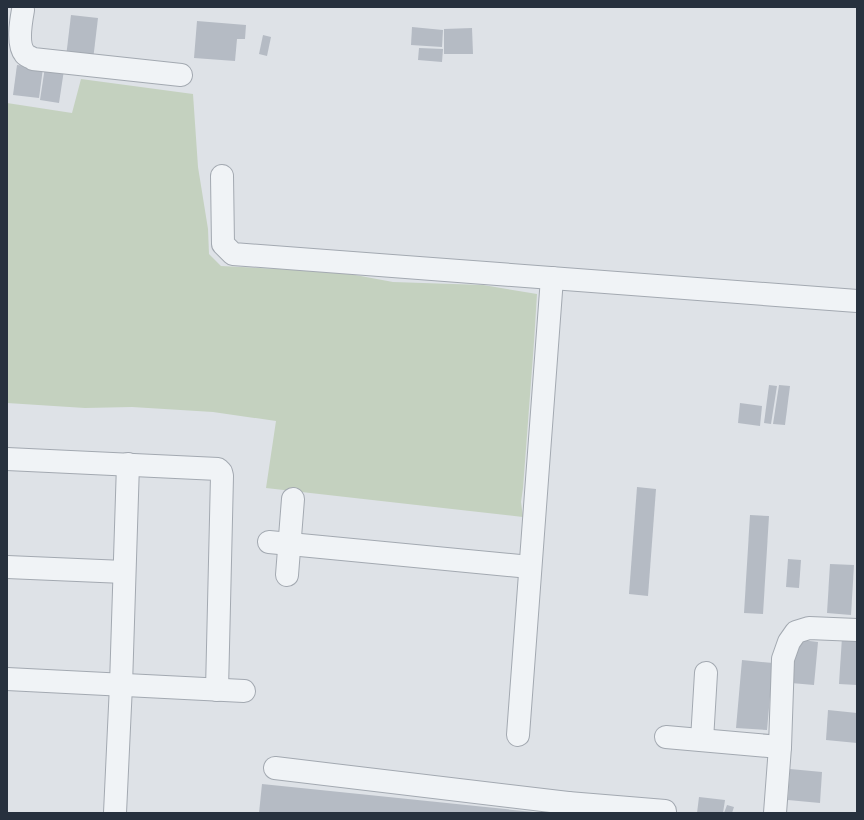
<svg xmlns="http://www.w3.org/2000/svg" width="864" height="820" font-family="Karla,sans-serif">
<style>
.green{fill:#c4d1bf}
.building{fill:#b5bbc4}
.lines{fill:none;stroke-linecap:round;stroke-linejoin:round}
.minor-casing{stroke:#a3a9b1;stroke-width:24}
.minor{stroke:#f0f3f6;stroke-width:22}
</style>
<rect width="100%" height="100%" fill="#dee2e7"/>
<!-- green -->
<path class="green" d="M81,79l112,15 5,73 10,62 1,25 12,12 118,6 54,10 90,3 54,9 -3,48 -11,146 -2,14 2,15 -257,-29 10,-67 -63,-9 -81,-5 -47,1 -78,-5v-300l65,10z"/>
<!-- building -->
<g class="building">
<path d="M71,15l27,3 -5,42 -27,-3z"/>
<path d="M197,21l49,4 -1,14h-8l-2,22 -41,-3z"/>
<path d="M412,27l31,3 -1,17 -31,-2z"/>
<path d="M472,28l1,26h-29v-25z"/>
<path d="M263,35l8,2 -4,19 -8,-2z"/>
<path d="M419,48l24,1 -1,13 -24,-2z"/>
<path d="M17,65l26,3 -4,30 -26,-3z"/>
<path d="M45,67l19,3 -5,33 -19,-3z"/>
<path d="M769,385l8,1 -6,38 -7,-1z"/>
<path d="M779,385l11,1 -5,39 -12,-1z"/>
<path d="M740,403l22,3 -2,20 -22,-3z"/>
<path d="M637,487l19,2 -8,107 -19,-2z"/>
<path d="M750,515l19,1 -6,98 -19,-1z"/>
<path d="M788,559l13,1 -2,28 -13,-1z"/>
<path d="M830,564l24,1 -3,50 -24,-2z"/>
<path d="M842,637l15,1v47l-18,-1z"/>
<path d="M794,639l24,3 -4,43 -23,-2z"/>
<path d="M742,660l31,3 -6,67 -31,-2z"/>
<path d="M828,710l29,3v30l-31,-3z"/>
<path d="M790,769l32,3 -2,31 -32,-3z"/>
<path d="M262,784l271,28 -1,1h-273z"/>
<path d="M699,797l26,3 -2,13h-26z"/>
<path d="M727,805l7,2 -2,6h-8z"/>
</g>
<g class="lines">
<!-- minor casing -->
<g class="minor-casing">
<g id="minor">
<path d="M23,10c-2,11 -6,35 2,44 1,2 6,3 8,5l148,16"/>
<path d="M222,176l1,68 10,10 624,47"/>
<path d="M7,459l211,10 3,3 1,4 -5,214"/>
<path d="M269,542l261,25"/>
<path d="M7,567l117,5"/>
<path d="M287,575l6,-76"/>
<path d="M7,679l237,12"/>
<path d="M518,735l34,-457"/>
<path d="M666,737l114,10"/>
<path d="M702,740l4,-67"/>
<path d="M275,768l293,35 -1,10"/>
<path d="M568,803l97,8"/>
<path d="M115,813l6,-128 7,-221"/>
<path d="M775,813l5,-66 3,-88 6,-17 7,-10 13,-4 48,2"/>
</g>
</g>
<!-- minor -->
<use href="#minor" class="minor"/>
</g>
<!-- border -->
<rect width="864" height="820" fill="none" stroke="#27313e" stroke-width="16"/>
</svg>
